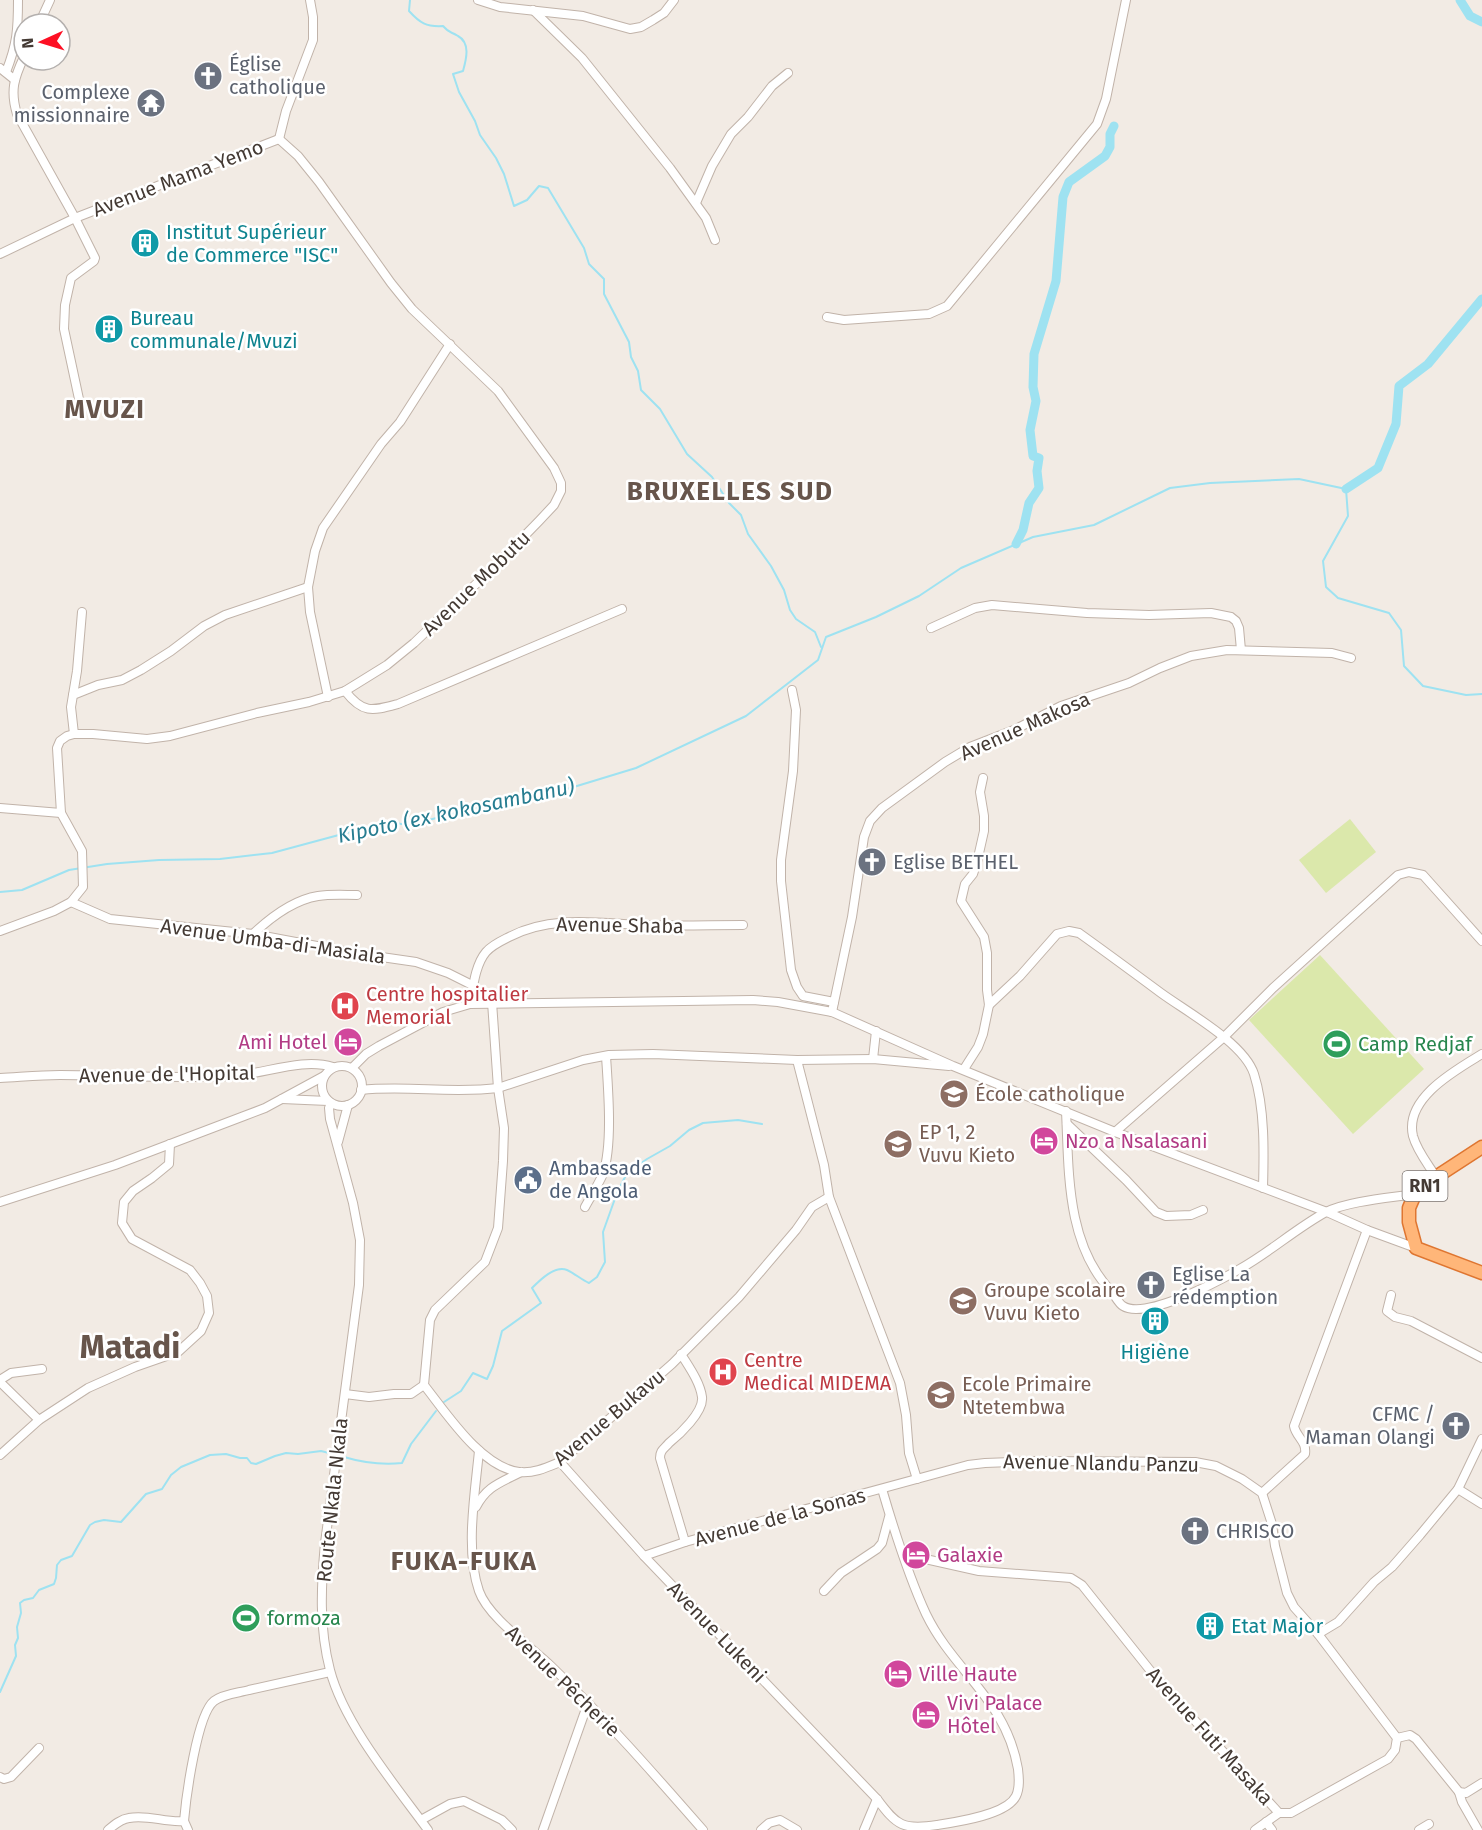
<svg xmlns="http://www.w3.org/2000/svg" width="1482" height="1830" font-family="'Fira Sans',sans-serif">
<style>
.green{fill:#dbe8ab}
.water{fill:#9ee2f1}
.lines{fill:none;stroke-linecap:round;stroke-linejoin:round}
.stream{stroke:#9ee2f1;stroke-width:2}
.canal{stroke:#9ee2f1;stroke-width:9}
.minor-casing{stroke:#c1b3a9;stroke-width:10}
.trunk-casing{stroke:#df7631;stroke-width:15}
.minor{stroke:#fff;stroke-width:8}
.trunk{stroke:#ffb679;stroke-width:12}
.labels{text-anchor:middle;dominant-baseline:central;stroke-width:5;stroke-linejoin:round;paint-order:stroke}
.shield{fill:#fff;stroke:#7c7571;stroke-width:1.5}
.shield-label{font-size:18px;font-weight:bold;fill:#443a34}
.worship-label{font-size:20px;fill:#5b616d;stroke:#fff;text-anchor:start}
.street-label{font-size:20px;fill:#443a34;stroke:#fff}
.culture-label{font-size:20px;fill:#0d838f;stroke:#fff;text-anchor:start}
.health-label{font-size:20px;fill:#be3a42;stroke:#fff;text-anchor:start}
.hotel-label{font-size:20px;fill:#b23c85;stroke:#fff;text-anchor:start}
.leisure-label{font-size:20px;fill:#27864d;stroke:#fff;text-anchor:start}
.education-label{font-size:20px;fill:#785e54;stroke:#fff;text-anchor:start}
.service-label{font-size:20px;fill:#4e5e75;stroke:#fff;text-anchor:start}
.water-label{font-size:21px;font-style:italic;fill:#277d91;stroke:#fff}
.district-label{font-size:26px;font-weight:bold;letter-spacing:1.5px;fill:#67554b;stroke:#fff}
.town-label{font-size:32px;font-weight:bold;fill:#67554b;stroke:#fff}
</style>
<rect width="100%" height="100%" fill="#f2ebe4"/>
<!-- green -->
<g class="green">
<path d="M1350,819l26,33 -50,41 -27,-33z"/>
<path d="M1320,955l104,114 -71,65 -104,-114z"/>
</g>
<!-- water -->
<path class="water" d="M257,1611l1,12 -23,1v-12z"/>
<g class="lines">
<!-- stream -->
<g class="stream">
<path d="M410,0l-1,11c11,12 17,16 34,15 7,8 7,5 15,10 13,7 8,24 5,35l-10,3 6,18 16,29 5,14 16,23 8,16 10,32 13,-6 12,-14 9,2 36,60 5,16 15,15v15l25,48 2,15 7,14 3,19 19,19 27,45 25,23 17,26 12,12 7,19 23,32 13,24 6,20 6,9 19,13 6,15"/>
<path d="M0,892l22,-2 47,-20 38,-6 52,-4 61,-1 52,-6 115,-31 22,3 90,-23 55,-9 82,-25 110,-52 72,-56 8,-23 50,-20 43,-21 42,-28 72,-31 61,-12 76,-37 40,-5 89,-4 47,10 2,27 -25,45 3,26 12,11 51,15 12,17 3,36 19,20 43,9 16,-1"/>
<path d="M444,1402l17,-11 12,-18 14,6 6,-13 9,-35 39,-28 -9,-15c8,-8 23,-23 35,-18 7,3 15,10 22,13l8,-6 8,-15 -2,-30 14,-39 10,-20 20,-14 23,-13 19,-16 14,-7 35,-3 24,4"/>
<path d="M344,1457c20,6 38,8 58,6l9,-19 25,-33"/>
<path d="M0,1692l16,-36 -1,-11 3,-7 -1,-11 4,-14 -1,-10 4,-3 9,-2 6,-8 15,-6 2,-6 1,-13 4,-5 11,-4 18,-31 5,-3 9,-2 17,2 25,-28 16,-5 9,-14 10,-8 29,-12 16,-1 14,4h7l4,5 5,1 19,-8 11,-3 12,1 23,-3 8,2"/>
</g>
<!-- canal -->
<g class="canal">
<path d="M1460,0l10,16 12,6"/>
<path d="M1346,489l32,-21 18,-44 3,-38 29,-22 54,-65"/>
<path d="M1016,544l7,-14 6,-27 10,-15 -2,-17 2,-13 -6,-2 -3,-26 6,-29 -3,-14 1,-33 22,-73 7,-84 6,-15 36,-26 5,-9v-13l4,-8"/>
</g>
<!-- minor casing -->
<g class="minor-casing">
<g id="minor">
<path d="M478,0l22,7 83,9 47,13 11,-2 12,-7 11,-7 10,-13"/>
<path d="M533,10l49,48 88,110 36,50 9,22"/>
<path d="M39,24l11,-24"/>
<path d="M24,57c-10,21 -14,34 -7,57l58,104 204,-79"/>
<path d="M0,68l15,12"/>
<path d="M6,72c11,-28 12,-42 12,-72"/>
<path d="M279,139l7,-28 27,-71v-23l-3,-17"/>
<path d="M696,203l16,-37 19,-32 17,-17 24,-31 16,-13"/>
<path d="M0,254l75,-36 20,40 -1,3 -23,17 -6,27 -1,24 15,70"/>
<path d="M827,317l17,3 85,-6 18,-8 150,-182 9,-25 20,-99"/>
<path d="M931,628l44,-20 17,-3 95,8 62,2 62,-2 20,4 5,4 3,7 2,22"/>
<path d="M792,690l4,20 -3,61 -12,89v21l10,89 6,17 6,9 31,6"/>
<path d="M345,691c18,23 27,20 53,13l224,-95"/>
<path d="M73,695l4,-24 5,-59"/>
<path d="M328,697l-18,-85 -2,-25 7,-36 8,-23 58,-84 19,-22 50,-78"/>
<path d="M74,734l-3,-27 2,-12 25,-10 24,-5 19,-10 30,-19 33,-25 21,-11 83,-28"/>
<path d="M0,808l61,5"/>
<path d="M71,902l39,17 143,15 101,19 62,9 32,11 26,13"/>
<path d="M0,931l54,-20 17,-9 12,-15 -1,-36 -21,-38 -4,-65 3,-7 7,-5 7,-2h19l54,5 23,-3 87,-23 52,-11 36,-11 42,-26 27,-22 83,-79 42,-43 15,-16 7,-14v-8l-7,-15 -56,-77 -86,-82 -21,-26 -72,-101 -21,-26 -19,-17"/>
<path d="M253,934c18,-17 40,-34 65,-38 13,-2 26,-1 39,-1"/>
<path d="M492,1002l6,86 6,40 -1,33 -5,67 -13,34 -50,48 -5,10 -6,65c23,29 57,82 95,87 14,2 29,-5 41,-10l112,-98 67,-67 57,-67 16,-23 17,-10"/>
<path d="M470,1004c3,-16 5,-39 16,-52 6,-7 15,-11 23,-15 42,-22 88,-14 134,-12 34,1 67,0 100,0"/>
<path d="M989,1005l31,-29 37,-42 12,-3 10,2c28,20 55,40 82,60 26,19 83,50 93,81 11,34 10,79 9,114"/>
<path d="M832,1012l20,-95 12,-80 6,-16 12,-13 63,-46 25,-15 44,-17 47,-24 68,-23 31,-15 31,-12 36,-6 105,3 19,5"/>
<path d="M873,1059l3,-28"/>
<path d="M797,1060l27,105 5,32 71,186 6,32 3,38 8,26"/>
<circle cx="342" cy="1086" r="20"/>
<path d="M352,1068l14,-14 13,-8 64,-34 27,-8 283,-4 25,2 54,10 121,54 162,66 212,80 40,18 49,18"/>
<path d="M964,1069l14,-22 5,-13 6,-29 -2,-15v-37l-3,-16 -23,-36 4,-17 8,-10 4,-12 7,-31v-15l-4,-24 3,-14"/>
<path d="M0,1078c20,-1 40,-3 60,-3 56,0 113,4 169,1 34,-1 72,-19 104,-9"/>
<path d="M361,1090c46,-5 91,4 137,-2l85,-28 26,-5 44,-1 144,6 76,-1 76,7"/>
<path d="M282,1099l46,2"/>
<path d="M331,1103l-2,5 1,11 23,84 7,37 -1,45 -34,258c-4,43 -6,85 5,127 14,54 65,115 98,160"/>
<path d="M1066,1111c3,61 0,134 46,181 3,4 7,12 11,14 22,14 94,-24 115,-36 31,-17 57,-41 88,-58 23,-11 63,-14 89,-18"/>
<path d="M1067,1124l59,56 30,32 10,4 25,-1 12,-5"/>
<path d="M1115,1132l109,-95 49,-49 125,-113 11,-3 14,3 59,66"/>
<path d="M338,1142l10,-37"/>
<path d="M1436,1177c-8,-13 -19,-26 -23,-41 -9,-38 43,-66 69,-82"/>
<path d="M0,1202l115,-37 129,-49 21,-8 59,-32"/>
<path d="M585,1207c6,-11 13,-22 18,-33 10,-30 5,-86 3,-118"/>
<path d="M1391,1295l-4,16 8,6 16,4 71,37"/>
<path d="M681,1354c8,13 19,28 21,43 2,15 -23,38 -33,46 -5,6 -9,7 -9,15l25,84"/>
<path d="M0,1380l11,-7 31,-4"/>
<path d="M0,1382l39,38"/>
<path d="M345,1394l24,3 25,-3h17l13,-9"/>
<path d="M479,1451c-4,42 -14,100 0,140 9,26 51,55 72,75 54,52 103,108 152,164"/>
<path d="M0,1455l39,-35 49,-32 47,-21 43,-15 23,-21 8,-18 -2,-17 -7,-13 -10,-13 -58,-31 -10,-16 2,-21 9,-11 19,-13 17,-14 1,-20"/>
<path d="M560,1462l84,94 233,243c20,27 26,31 60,26 20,-3 70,-10 79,-29 4,-8 3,-18 2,-27 -12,-70 -64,-97 -92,-155 -18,-39 -32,-84 -44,-125"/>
<path d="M1458,1489l24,15"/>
<path d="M1262,1493l43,-39c2,-13 -9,-17 -11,-28l73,-196"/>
<path d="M476,1507c11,-21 24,-24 45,-35"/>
<path d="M903,1554l76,17 92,7 11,7 75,94 122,134h12l97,-54 7,-9 2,-12 -79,-104"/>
<path d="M644,1556l41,-14 283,-77 17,-2 49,-2 161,1 21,4 26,13 20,14 10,31 3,22 12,47 7,14 24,27 20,-12 36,-40 18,-15 28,-32 38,-46 24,-50"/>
<path d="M824,1591l17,-18 36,-24 5,-6 7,-26"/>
<path d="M1397,1738l13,-3 6,4 43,53 7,1 16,-10"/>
<path d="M0,1777l4,2 7,-2 28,-29"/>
<path d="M1459,1792l3,10 16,28"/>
<path d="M421,1820l29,-16 14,-3 38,19 10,10"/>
<path d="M184,1821l4,9"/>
<path d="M1266,1822l6,8"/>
<path d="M108,1830c6,-5 13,-11 21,-12 18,-4 37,5 55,3 2,-23 13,-107 30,-120 9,-7 24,-8 35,-11 27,-6 54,-12 81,-18"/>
<path d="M543,1830l45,-127"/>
<path d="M761,1830l8,-7 11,-3 17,10"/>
<path d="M864,1830l13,-31"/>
<path d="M1255,1830l24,-17"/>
<path d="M1419,1830l10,-6"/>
</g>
</g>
<!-- trunk casing -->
<g class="trunk-casing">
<path id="trunk" d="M1482,1147l-46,30 -21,17 -6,14v14l7,26 66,25"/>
</g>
<!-- minor -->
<use href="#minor" class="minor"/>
<!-- trunk -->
<use href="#trunk" class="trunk"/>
</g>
<!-- icons -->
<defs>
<g id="church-disc" transform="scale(1.5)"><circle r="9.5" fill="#6b7280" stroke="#fff"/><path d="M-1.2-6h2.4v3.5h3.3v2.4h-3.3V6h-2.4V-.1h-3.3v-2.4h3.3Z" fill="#fff"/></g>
<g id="temple-disc" transform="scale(1.5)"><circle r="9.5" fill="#6b7280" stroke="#fff"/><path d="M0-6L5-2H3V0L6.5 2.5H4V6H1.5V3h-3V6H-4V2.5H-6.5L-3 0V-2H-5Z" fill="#fff"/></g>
<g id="building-disc" transform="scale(1.5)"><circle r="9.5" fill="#0f9aa8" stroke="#fff"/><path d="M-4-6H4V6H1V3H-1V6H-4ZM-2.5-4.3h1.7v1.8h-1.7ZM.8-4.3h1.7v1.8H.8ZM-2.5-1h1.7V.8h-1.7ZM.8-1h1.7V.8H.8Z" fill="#fff"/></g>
<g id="hospital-disc" transform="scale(1.5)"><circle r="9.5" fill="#e0444e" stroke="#fff"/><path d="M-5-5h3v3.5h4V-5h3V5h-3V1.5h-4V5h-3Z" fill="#fff"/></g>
<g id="hotel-disc" transform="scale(1.5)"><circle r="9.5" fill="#d1479c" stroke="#fff"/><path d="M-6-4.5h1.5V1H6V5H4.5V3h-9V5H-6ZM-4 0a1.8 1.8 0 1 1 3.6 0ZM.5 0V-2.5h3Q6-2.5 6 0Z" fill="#fff"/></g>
<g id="stadium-disc" transform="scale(1.5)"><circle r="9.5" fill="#2e9e5b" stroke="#fff"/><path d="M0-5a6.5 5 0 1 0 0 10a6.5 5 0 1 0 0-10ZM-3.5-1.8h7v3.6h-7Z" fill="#fff"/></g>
<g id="school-disc" transform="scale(1.5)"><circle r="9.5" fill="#8d6e63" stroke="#fff"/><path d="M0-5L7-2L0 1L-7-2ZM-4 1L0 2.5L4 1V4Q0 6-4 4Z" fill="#fff"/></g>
<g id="civic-disc" transform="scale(1.5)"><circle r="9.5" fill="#5c6f8a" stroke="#fff"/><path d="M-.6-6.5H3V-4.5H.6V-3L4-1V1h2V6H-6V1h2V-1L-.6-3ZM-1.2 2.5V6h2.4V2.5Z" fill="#fff"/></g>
</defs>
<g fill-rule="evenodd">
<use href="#church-disc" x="208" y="76"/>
<use href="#temple-disc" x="151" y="103"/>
<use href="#building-disc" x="145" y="243"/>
<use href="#building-disc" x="109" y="329"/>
<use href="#church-disc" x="872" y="862"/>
<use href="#hospital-disc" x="345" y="1006"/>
<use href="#hotel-disc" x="348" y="1042"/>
<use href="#stadium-disc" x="1337" y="1044"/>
<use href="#school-disc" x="954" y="1094"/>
<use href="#hotel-disc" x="1044" y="1141"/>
<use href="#school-disc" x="898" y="1144"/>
<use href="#civic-disc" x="528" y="1180"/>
<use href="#church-disc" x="1151" y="1285"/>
<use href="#school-disc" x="963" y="1301"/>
<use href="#building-disc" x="1155" y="1321"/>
<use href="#hospital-disc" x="723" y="1372"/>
<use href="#school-disc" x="941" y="1395"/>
<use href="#church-disc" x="1456" y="1426"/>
<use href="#church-disc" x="1195" y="1531"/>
<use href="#hotel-disc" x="916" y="1555"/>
<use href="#stadium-disc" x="246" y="1618"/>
<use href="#building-disc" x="1210" y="1626"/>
<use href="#hotel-disc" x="898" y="1674"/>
<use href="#hotel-disc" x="926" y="1715"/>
</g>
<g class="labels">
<!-- shield labels -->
<rect class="shield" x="1402.5" y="1171" width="45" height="30" rx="4.5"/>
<g class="shield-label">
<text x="1425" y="1186">RN1</text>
</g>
<!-- worship labels -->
<g class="worship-label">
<text x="229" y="64">Église<tspan x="229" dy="23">catholique</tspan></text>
<text x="130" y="92" text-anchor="end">Complexe<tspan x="130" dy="23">missionnaire</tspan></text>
<text x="893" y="862">Eglise BETHEL</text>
<text x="1172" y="1274">Eglise La<tspan x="1172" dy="23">rédemption</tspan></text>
<text x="1435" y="1414" text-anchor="end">CFMC /<tspan x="1435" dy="23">Maman Olangi</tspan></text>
<text x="1216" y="1531">CHRISCO</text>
</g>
<!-- street labels -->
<g class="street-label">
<text transform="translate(178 178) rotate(-21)">Avenue Mama Yemo</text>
<text transform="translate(476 583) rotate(-44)">Avenue Mobutu</text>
<text transform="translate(1025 726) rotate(-24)">Avenue Makosa</text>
<text transform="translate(620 925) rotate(1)">Avenue Shaba</text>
<text transform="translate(273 941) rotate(8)">Avenue Umba-di-Masiala</text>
<text transform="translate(167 1074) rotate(-1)">Avenue de l'Hopital</text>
<text transform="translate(609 1417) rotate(-40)">Avenue Bukavu</text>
<text transform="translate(1101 1463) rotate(1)">Avenue Nlandu Panzu</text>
<text transform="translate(332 1500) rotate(-84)">Route Nkala Nkala</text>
<text transform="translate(780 1517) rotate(-15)">Avenue de la Sonas</text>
<text transform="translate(717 1632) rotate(46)">Avenue Lukeni</text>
<text transform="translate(563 1681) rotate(44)">Avenue Pêcherie</text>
<text transform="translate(1210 1736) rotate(48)">Avenue Futi Masaka</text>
</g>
<!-- culture labels -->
<g class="culture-label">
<text x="166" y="232">Institut Supérieur<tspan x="166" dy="23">de Commerce "ISC"</tspan></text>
<text x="130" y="318">Bureau<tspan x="130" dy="23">communale/Mvuzi</tspan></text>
<text x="1155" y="1352" text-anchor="middle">Higiène</text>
<text x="1231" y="1626">Etat Major</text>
</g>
<!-- health labels -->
<g class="health-label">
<text x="366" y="994">Centre hospitalier<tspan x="366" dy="23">Memorial</tspan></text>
<text x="744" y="1360">Centre<tspan x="744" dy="23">Medical MIDEMA</tspan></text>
</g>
<!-- hotel labels -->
<g class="hotel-label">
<text x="327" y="1042" text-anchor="end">Ami Hotel</text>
<text x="1065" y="1141">Nzo a Nsalasani</text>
<text x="937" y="1555">Galaxie</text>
<text x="919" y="1674">Ville Haute</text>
<text x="947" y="1703">Vivi Palace<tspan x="947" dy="23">Hôtel</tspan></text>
</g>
<!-- leisure labels -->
<g class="leisure-label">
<text x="1358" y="1044">Camp Redjaf</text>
<text x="267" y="1618">formoza</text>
</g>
<!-- education labels -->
<g class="education-label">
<text x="975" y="1094">École catholique</text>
<text x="919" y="1132">EP 1, 2<tspan x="919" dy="23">Vuvu Kieto</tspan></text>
<text x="984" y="1290">Groupe scolaire<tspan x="984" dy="23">Vuvu Kieto</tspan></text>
<text x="962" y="1384">Ecole Primaire<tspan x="962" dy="23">Ntetembwa</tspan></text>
</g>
<!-- service labels -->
<g class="service-label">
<text x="549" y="1168">Ambassade<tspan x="549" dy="23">de Angola</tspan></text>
</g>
<!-- water labels -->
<g class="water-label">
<text transform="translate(456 811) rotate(-12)">Kipoto (ex kokosambanu)</text>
</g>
<!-- district labels -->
<g class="district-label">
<text x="105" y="409">MVUZI</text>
<text x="730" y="491">BRUXELLES SUD</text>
<text x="464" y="1561">FUKA-FUKA</text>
</g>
<!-- town labels -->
<g class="town-label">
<text x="130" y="1347">Matadi</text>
</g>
</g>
<!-- north arrow -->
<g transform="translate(42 42) rotate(266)"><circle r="28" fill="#ffffff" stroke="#b4b0ae" stroke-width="1.5"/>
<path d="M0-4.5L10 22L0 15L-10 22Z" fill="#fd1024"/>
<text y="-9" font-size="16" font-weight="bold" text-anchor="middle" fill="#443a34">N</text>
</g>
</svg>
